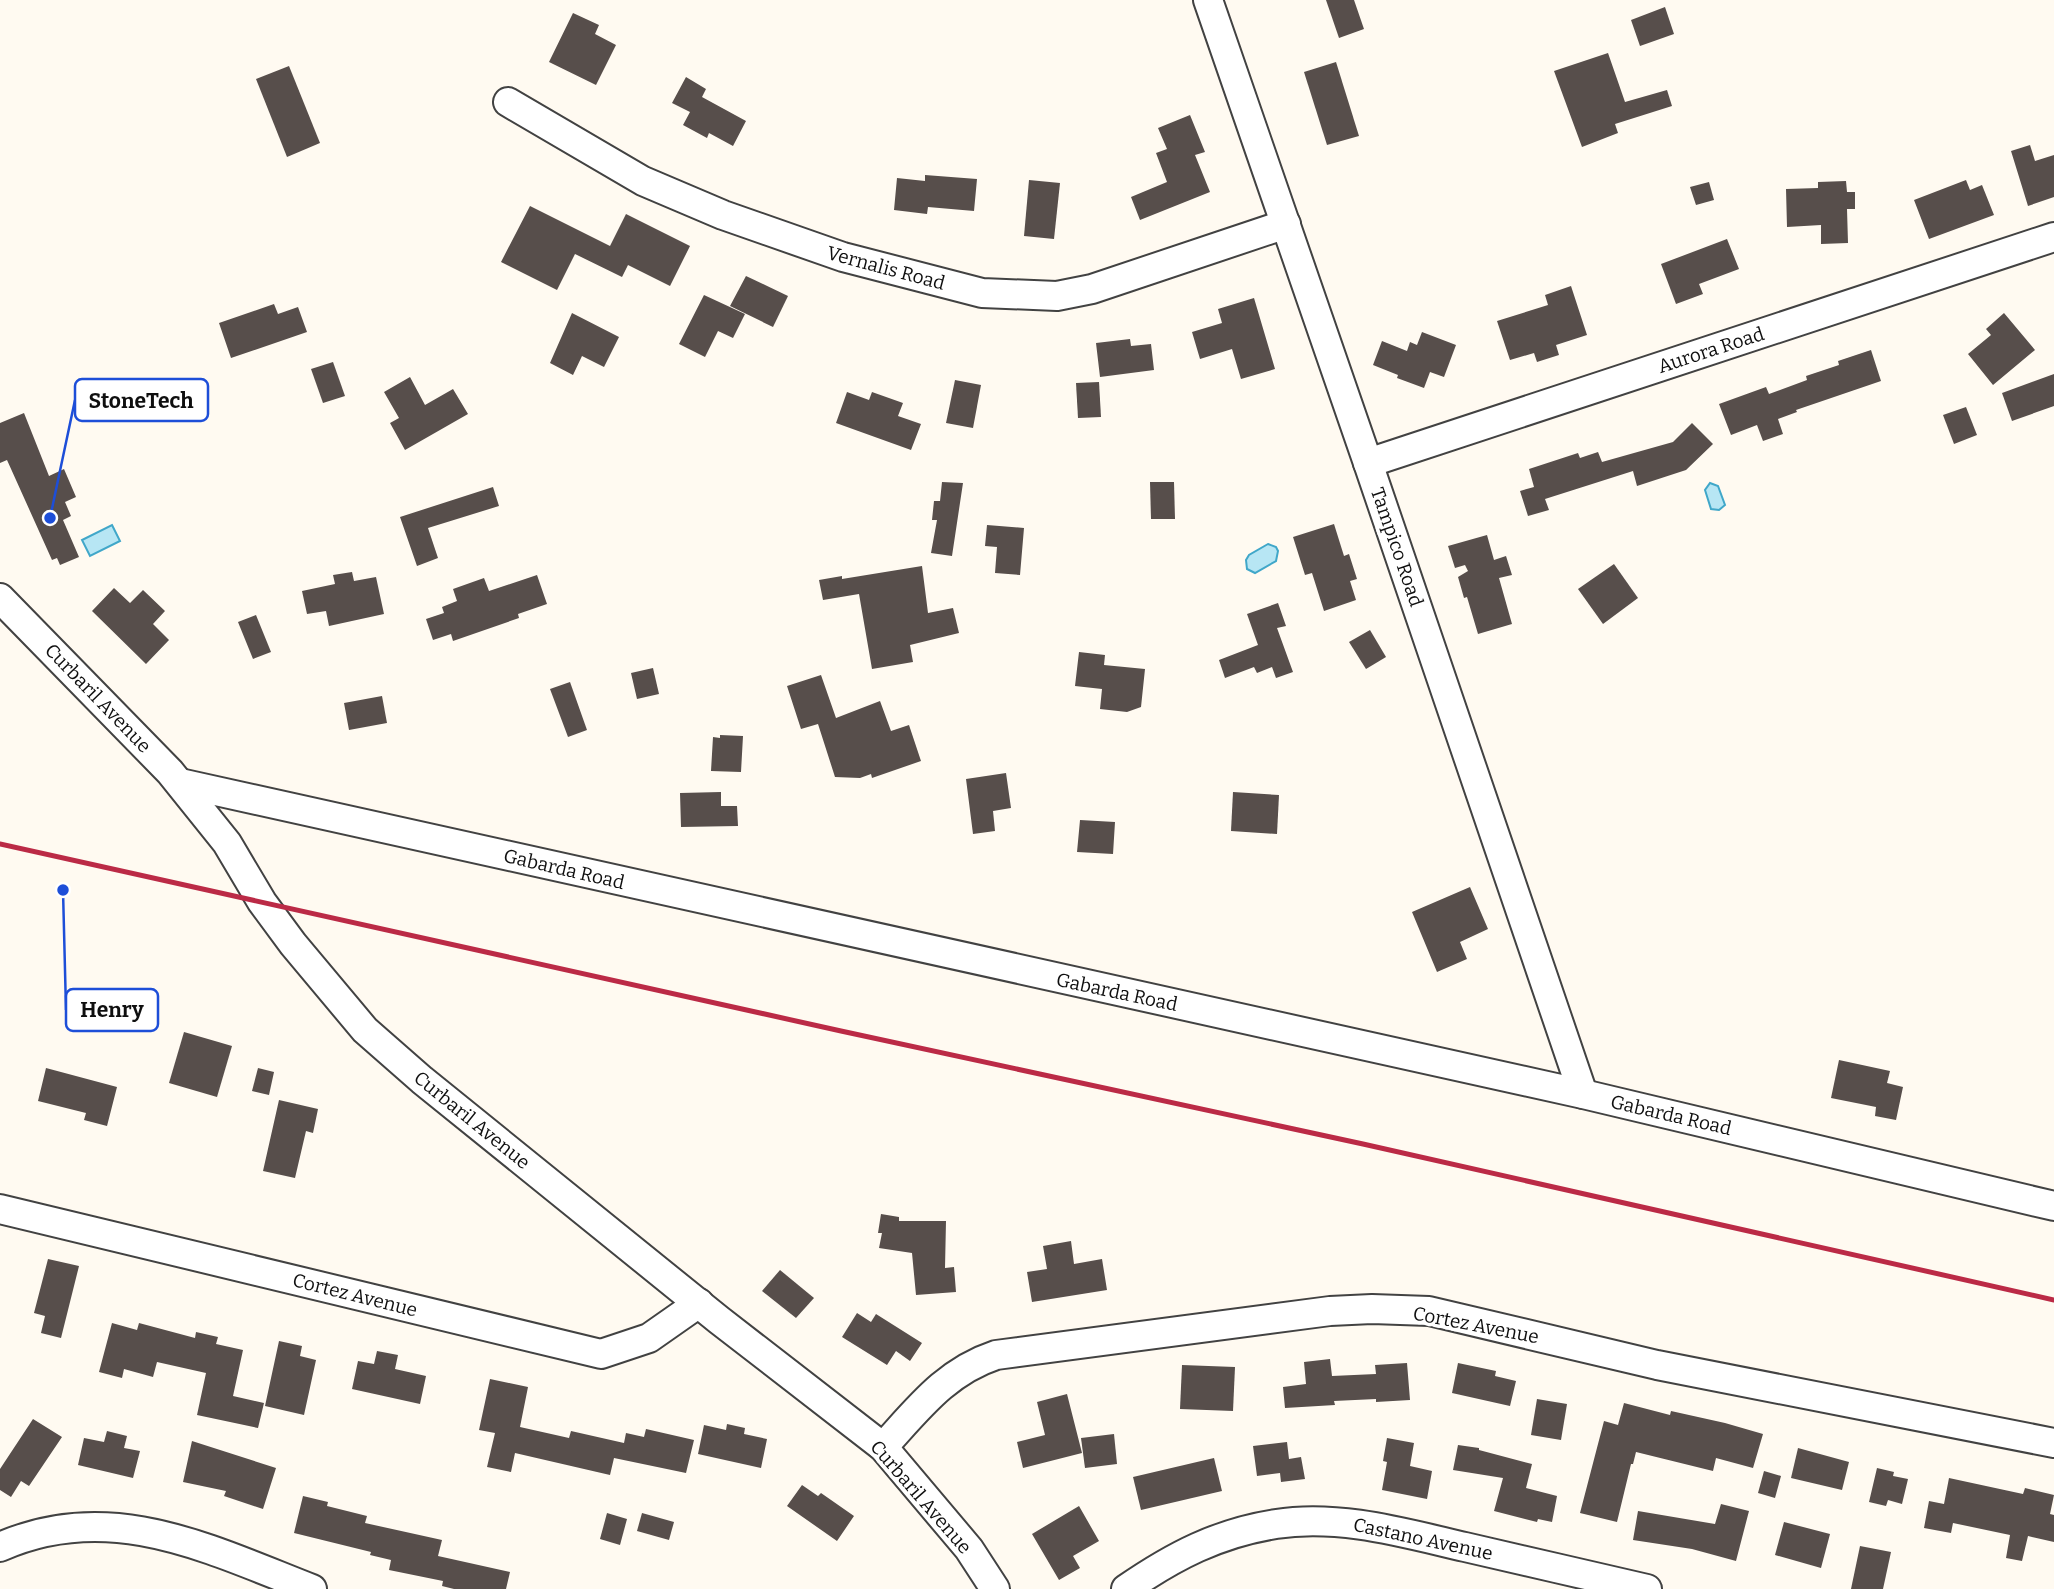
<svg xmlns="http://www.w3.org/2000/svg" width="2054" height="1589" font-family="Bitter,serif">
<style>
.water{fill:#b7e6f4;stroke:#40a7c9;stroke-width:2}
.building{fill:#574e4b}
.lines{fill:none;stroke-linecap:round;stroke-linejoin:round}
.minor-casing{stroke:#424242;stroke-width:32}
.minor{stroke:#fff;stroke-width:28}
.rail{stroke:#bb2a46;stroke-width:5}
.labels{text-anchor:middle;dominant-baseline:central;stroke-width:7;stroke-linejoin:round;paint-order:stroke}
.street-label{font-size:19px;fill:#0f0f0f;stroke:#fff}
.leader{fill:none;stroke:#1d4ed8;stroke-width:2.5}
.callout-dot{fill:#1d4ed8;stroke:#fff;stroke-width:2.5}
.callout{fill:#fff;stroke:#1d4ed8;stroke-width:2.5}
.callout-label{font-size:21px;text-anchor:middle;font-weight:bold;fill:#0f0f0f}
</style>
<rect width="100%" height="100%" fill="#fffaf1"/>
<!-- water -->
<g class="water">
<path d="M1710,483l8,3 7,19 -6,5 -8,-1 -6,-19z"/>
<path d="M112,525l8,16 -30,15 -8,-16z"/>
<path d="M1268,544l8,3 2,4 -2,10 -21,12 -8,-4 -1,-9 3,-5z"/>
</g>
<!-- building -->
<g class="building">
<path d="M1326,0h28l10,29 -25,9z"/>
<path d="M1665,7l9,27 -34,12 -9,-26z"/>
<path d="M573,13l26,12 -4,9 21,11 -20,40 -47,-23z"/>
<path d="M1608,53l17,49 42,-12 5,16 -57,18 3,9 -36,14 -28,-76z"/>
<path d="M1336,62l23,74 -32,9 -23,-73z"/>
<path d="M289,66l31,77 -33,14 -31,-78z"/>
<path d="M686,77l20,12 -4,8 44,24 -13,25 -24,-13 -2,5 -24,-13 7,-13 -18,-9z"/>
<path d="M1190,115l15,37 -10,3 15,37 -70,28 -9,-23 36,-15 -11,-29 11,-4 -9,-21z"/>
<path d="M2030,145l5,16 19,-6v42l-26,9 -17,-55z"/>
<path d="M925,175l52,4 -3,32 -46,-4 -1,7 -33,-4 3,-32 28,3z"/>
<path d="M1029,180l31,3 -6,56 -30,-3z"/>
<path d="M1966,180l4,10 12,-5 12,30 -65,24 -15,-39z"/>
<path d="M1846,181l1,11h8v17h-8l1,34 -27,1v-19l-34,2 -1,-38 32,-1v-6z"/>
<path d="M1709,182l5,18 -18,5 -6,-18z"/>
<path d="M530,206l80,40 16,-32 64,32 -20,40 -42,-21 -6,12 -47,-23 -18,36 -56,-28z"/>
<path d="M1727,239l12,30 -40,15 4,10 -27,10 -15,-40z"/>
<path d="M746,276l42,20 -15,31 -43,-21z"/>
<path d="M1571,286l16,49 -31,10 3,10 -22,7 -3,-9 -24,7 -13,-39 51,-16 -3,-10z"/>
<path d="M704,295l41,19 -12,24 -15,-7 -13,26 -26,-13z"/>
<path d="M1254,298l21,71 -34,10 -9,-30 -32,10 -8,-27 30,-9 -4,-14z"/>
<path d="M274,304l4,10 20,-7 9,25 -76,26 -12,-35z"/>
<path d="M572,313l47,24 -15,30 -22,-11 -9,19 -23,-12z"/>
<path d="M2004,313l31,37 -42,35 -25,-31 23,-19 -5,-6z"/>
<path d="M1422,332l34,13 -12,32 -14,-5 -6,16 -27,-10 1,-3 -25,-10 9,-24 25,10 3,-9 7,3z"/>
<path d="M1130,339l1,7 20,-2 3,26 -54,7 -4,-34z"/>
<path d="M1871,350l10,31 -85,29 1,2 -19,7 5,15 -20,7 -6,-16 -26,10 -12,-31 47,-17 3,7 38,-14 -1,-4 33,-11 -1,-4z"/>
<path d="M333,362l12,34 -22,7 -12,-34z"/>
<path d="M2054,374v32l-42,15 -10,-28z"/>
<path d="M410,377l15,28 28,-16 15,25 -63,36 -15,-27 9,-5 -15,-26z"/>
<path d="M955,380l26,5 -8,43 -27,-5z"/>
<path d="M1099,382l2,35 -23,1 -2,-35z"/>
<path d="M847,392l22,8 3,-8 31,11 -5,13 23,8 -10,26 -75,-27z"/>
<path d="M1966,407l11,28 -23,9 -11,-29z"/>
<path d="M24,413l25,63 15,-7 12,28 -11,5 6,14 -8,4 16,37 -19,8 -3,-7 -5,2 -45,-100 -7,3v-40z"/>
<path d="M1692,423l21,21 -27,26 -49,16 -4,-15 -88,28 4,11 -21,6 -8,-25 14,-4 -5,-18 49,-16 2,5 18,-6 4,10 71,-20z"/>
<path d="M942,482l21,1 -11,73 -21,-3 6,-33h-5l2,-19h6z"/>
<path d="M1150,482h24l1,37h-24z"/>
<path d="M493,487l6,19 -71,22 10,30 -21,8 -17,-49z"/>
<path d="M1334,524l10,32 5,-2 8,25 -7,2 6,19 -32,11 -12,-38 -7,2 -12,-38z"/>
<path d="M987,525l37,3 -4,47 -25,-2 2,-26 -12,-1z"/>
<path d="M1487,535l7,25 12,-4 6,19 -13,3 13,46 -34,10 -11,-37 -3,1 -6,-21 10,-6 -3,-6 -10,3 -7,-22z"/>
<path d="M1614,564l24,34 -35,26 -25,-35z"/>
<path d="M922,566l6,47 25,-5 6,25 -49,12 3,17 -41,7 -13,-75 -36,6 -4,-20 23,-4v3z"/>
<path d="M352,572l2,9 22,-4 8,37 -55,12 -3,-15 -19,3 -5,-23 33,-7 -2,-9z"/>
<path d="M537,575l10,29 -29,10 1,4 -66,23 -2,-7 -18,6 -7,-21 18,-6 -2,-6 15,-6 -4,-12 31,-11 5,13z"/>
<path d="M114,588l16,15 13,-13 22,21 -12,13 16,16 -23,24 -54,-53z"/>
<path d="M1278,603l8,23 -9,2 16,44 -17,6 -4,-11 -15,6 -3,-6 -29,11 -6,-18 39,-15 -11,-31z"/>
<path d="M256,615l15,37 -18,7 -15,-37z"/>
<path d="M1370,630l16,27 -20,12 -17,-27z"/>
<path d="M1079,652l26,3 -1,10 41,4 -4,38 -14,5 -27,-3 2,-20 -27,-3z"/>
<path d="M653,668l6,26 -22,5 -6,-26z"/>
<path d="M821,675l15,43 44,-17 11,30 18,-6 12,36 -49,17 -1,-4 -11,4 -25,-1 -17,-53 -17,5 -14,-43z"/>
<path d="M570,682l17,48 -19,7 -18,-48z"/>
<path d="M382,696l5,27 -38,7 -5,-27z"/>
<path d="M720,735l23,1 -2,36 -30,-1 2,-34 7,1z"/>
<path d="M1006,773l5,35 -18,3 2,20 -22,3 -7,-55z"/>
<path d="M721,792v14h16l1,20 -57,1 -1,-34z"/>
<path d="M1233,792l46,3 -2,39 -46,-3z"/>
<path d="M1080,820l35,2 -2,32 -36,-2z"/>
<path d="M1470,887l18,42 -28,13 7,17 -30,13 -25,-60z"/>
<path d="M184,1032l48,14 -15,51 -48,-14z"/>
<path d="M1839,1060l51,11 -3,12 16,4 -7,33 -21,-4 1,-9 -45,-9z"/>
<path d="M46,1068l71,19 -10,39 -23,-6 2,-7 -48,-12z"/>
<path d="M258,1068l16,4 -5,23 -17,-4z"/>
<path d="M279,1100l39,9 -5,24 -7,-2 -11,47 -32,-7z"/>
<path d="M881,1214l18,3v4h47l-1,47 9,-1 2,25 -40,3 -4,-42 -33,-5 3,-15h-4z"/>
<path d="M1071,1241l3,23 28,-5 5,31 -75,12 -5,-30 20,-3 -4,-23z"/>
<path d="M48,1259l31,7 -18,72 -20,-5 4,-17 -11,-3z"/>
<path d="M780,1270l34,28 -18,20 -34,-27z"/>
<path d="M857,1313l14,9 5,-8 46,29 -12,18 -14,-10 -9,14 -45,-28z"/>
<path d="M112,1323l25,7 2,-7 56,15 1,-6 22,5 -2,7 27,6 -10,46 31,7 -6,25 -61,-13 9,-42 -49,-11 -4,15 -29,-8 -2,9 -23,-6z"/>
<path d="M279,1341l23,5 -2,10 16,4 -12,55 -39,-9z"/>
<path d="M377,1351l21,4 -3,14 31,7 -6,28 -68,-15 6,-28 16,3z"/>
<path d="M1330,1359l2,17 44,-2 -1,-9 32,-2 3,37 -34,2v-3l-42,2 1,4 -50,3 -2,-21 23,-3 -2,-22z"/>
<path d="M1458,1363l38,8 -1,5 21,5 -6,25 -58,-13z"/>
<path d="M1182,1365l53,2 -2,44 -53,-2z"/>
<path d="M490,1379l38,8 -8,40 49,11 2,-7 53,12 2,-10 18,4 2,-8 48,11 -8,33 -72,-15 -4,17 -95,-22 -4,19 -24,-5 8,-34 -16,-3z"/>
<path d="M1067,1394l15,59 -59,15 -6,-26 28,-7 -8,-33z"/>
<path d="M1537,1399l30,5 -6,36 -30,-5z"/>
<path d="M1624,1403l46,12 1,-4 54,12 38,11 -10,34 -37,-10 -3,13 -77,-19 -3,12h-2l-14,58 -37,-9 24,-92 14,4z"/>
<path d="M33,1419l29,18 -33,49 -8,-5 -10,16 -11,-7v-21z"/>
<path d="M727,1424l18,4 -1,6 23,5 -6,29 -63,-14 6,-29 22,5z"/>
<path d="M107,1431l20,5 -3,12 16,3 -7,27 -55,-13 6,-27 20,4z"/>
<path d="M1114,1434l3,30 -32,4 -4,-30z"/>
<path d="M1387,1438l27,5 -4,23 22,5 -5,28 -45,-9 5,-28 -4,-1z"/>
<path d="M192,1441l84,27 -13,41 -39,-13 2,-5 -43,-9z"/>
<path d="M1287,1442l2,17 12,-2 4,22 -24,3 -1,-9 -23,3 -4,-30z"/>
<path d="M1458,1445l21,3v2l53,14 -6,24 31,8 -5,26 -14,-3 -1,3 -43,-11 9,-33 -50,-8z"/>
<path d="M1798,1448l51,14 -7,28 -51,-12z"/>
<path d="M1214,1458l8,33 -81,19 -8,-33z"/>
<path d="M1877,1468l17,4 -1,4 15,3 -6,25 -14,-4 -2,6 -17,-4z"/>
<path d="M1764,1471l17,5 -6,22 -17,-5z"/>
<path d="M1949,1478l74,16 2,-6 29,7 -4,19 4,1v27l-26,-6 -6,25 -16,-3 4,-23 -57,-12 -2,10 -27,-5 5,-27 15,3z"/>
<path d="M802,1485l16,11 3,-3 33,23 -17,25 -50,-35z"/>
<path d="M303,1496l25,6 -1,4 40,10 -2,7 77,17 -4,16 72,16 -4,17h-52l-12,-3 1,-5 -54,-11 2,-10 -21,-5 1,-3 -77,-19z"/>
<path d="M1721,1504l28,7 -13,50 -44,-12 -59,-9 5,-29 77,13z"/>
<path d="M1079,1506l20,35 -26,15 7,12 -21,12 -27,-46z"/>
<path d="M607,1513l20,6 -7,26 -20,-6z"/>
<path d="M642,1513l32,9 -5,18 -32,-9z"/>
<path d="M1784,1522l46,12 -9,34 -46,-13z"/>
<path d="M1860,1546l31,6 -8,37h-32z"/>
</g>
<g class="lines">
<!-- minor casing -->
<g class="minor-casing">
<g id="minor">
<path d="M1208,0l160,463 215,631"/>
<path d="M508,102l135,79 80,34 120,42 139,36 75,3 35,-7 194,-65"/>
<path d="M1368,463l686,-226"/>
<path d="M0,598l170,174 57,71 35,59 31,42 72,86 57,50 297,240 164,127 86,102 26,40"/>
<path d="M180,783l1403,311 471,112"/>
<path d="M0,1209l601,145 48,-16 50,-35"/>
<path d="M883,1447c35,-38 62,-75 113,-92l334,-44 42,-2 57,2 228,54 397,78"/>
<path d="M0,1547c110,-49 209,2 312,42"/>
<path d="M1126,1589c48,-33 92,-56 150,-65 63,-10 128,9 189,23 61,14 121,28 182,42"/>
</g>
</g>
<!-- minor -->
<use href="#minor" class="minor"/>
<!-- rail -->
<path class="rail" d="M0,844l841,187 522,113 691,156"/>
</g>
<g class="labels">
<!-- street labels -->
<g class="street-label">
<text transform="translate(886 268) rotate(15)">Vernalis Road</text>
<text transform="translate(1711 350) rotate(-18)">Aurora Road</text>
<text transform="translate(1397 547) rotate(71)">Tampico Road</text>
<text transform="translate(98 698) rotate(46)">Curbaril Avenue</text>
<text transform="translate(564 869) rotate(13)">Gabarda Road</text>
<text transform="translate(1117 992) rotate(12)">Gabarda Road</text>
<text transform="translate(1671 1115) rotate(13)">Gabarda Road</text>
<text transform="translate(472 1120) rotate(39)">Curbaril Avenue</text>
<text transform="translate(355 1295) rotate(14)">Cortez Avenue</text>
<text transform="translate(1476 1325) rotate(11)">Cortez Avenue</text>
<text transform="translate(921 1497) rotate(49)">Curbaril Avenue</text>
<text transform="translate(1423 1539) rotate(12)">Castano Avenue</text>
</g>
</g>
<!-- callouts -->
<path class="leader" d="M50 518L75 400M63 890L66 1010"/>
<g class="callout-dot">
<circle cx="50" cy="518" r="7"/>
<circle cx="63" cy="890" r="7"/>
</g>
<g class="callout">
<rect x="75" y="379" width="133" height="42" rx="7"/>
<rect x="66" y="989" width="92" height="42" rx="7"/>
</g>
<g class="callout-label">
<text x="141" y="408">StoneTech</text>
<text x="112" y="1017">Henry</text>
</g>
</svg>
